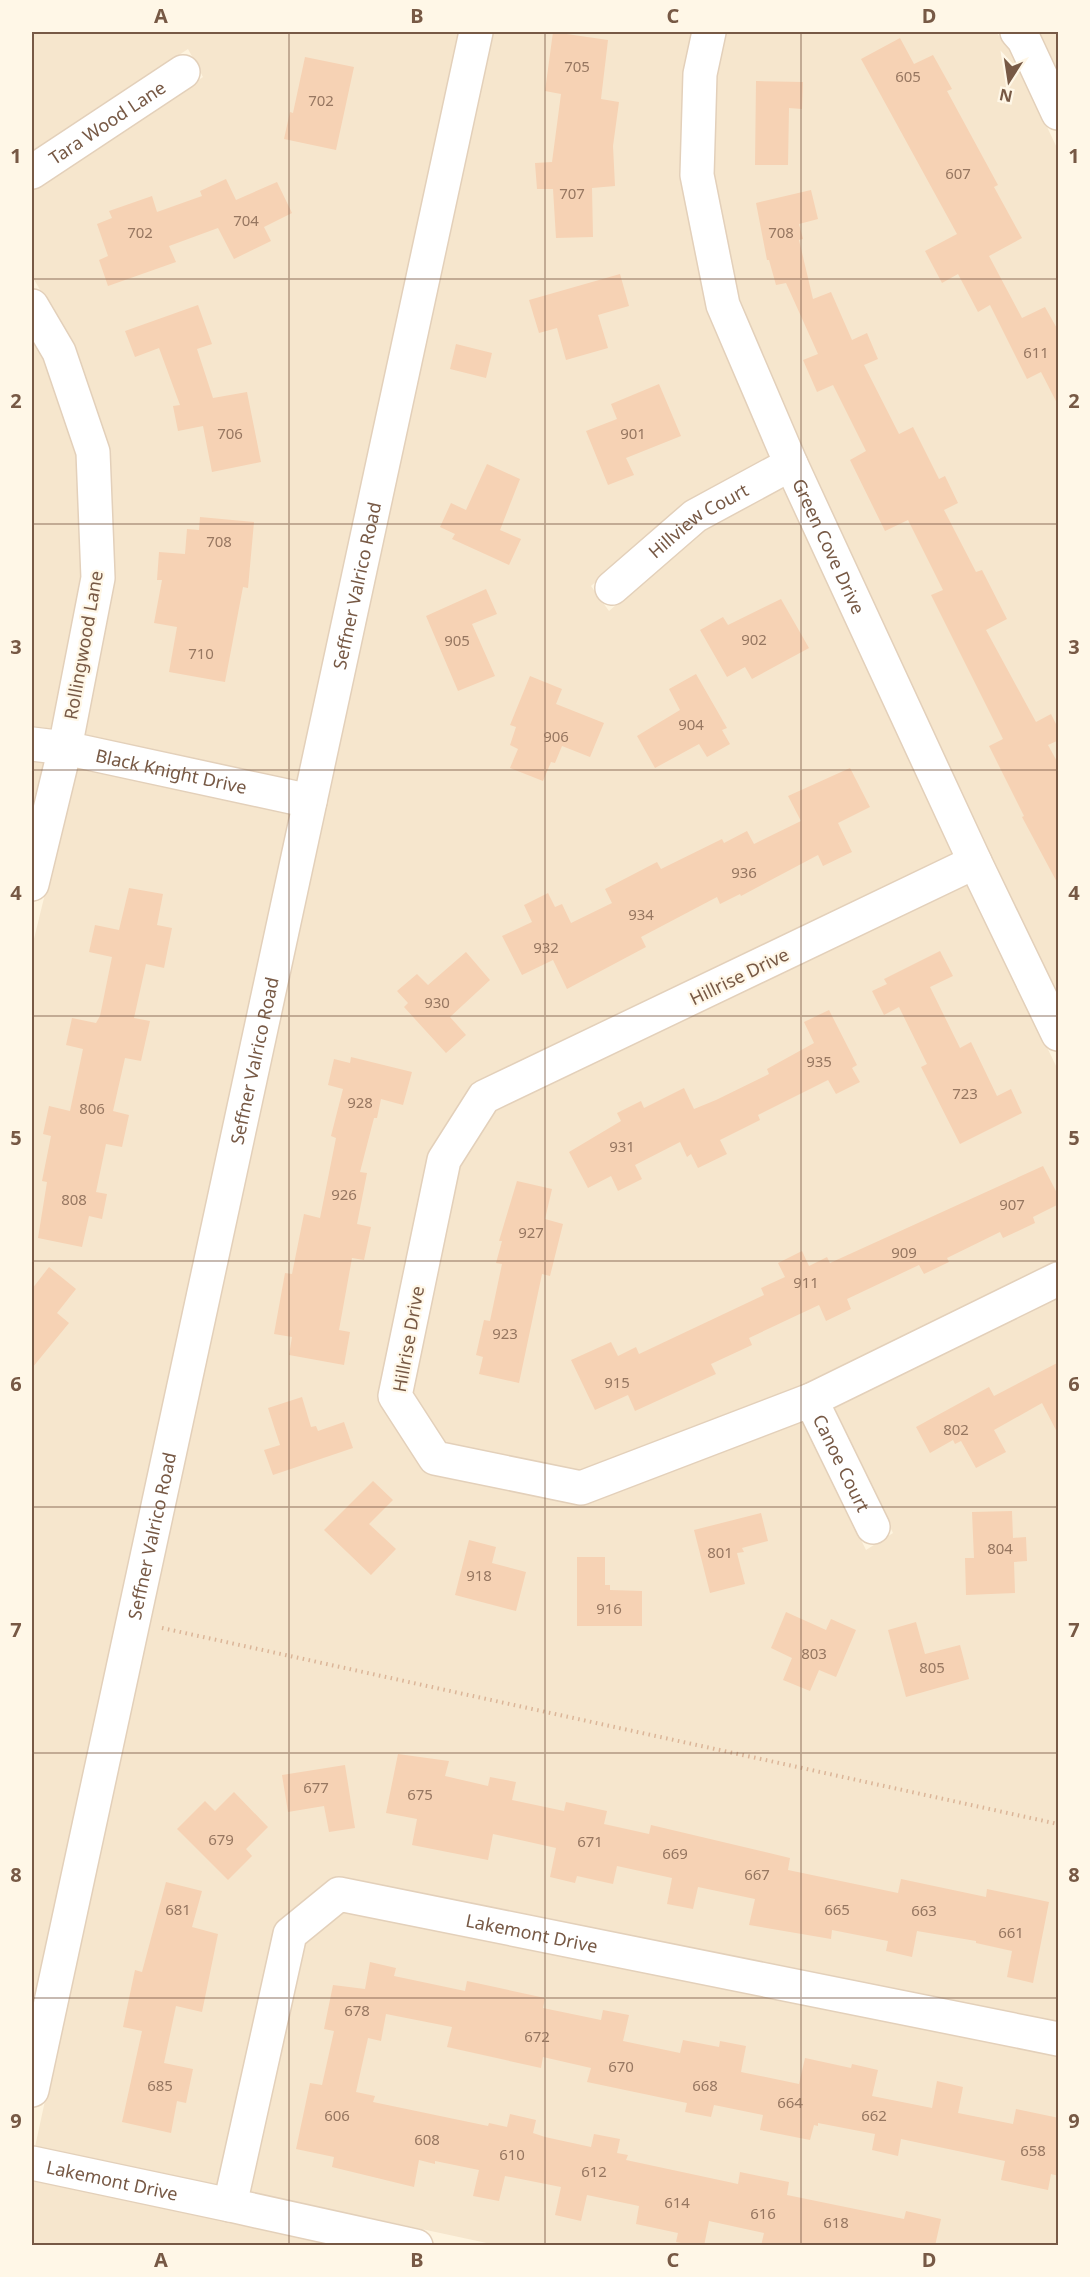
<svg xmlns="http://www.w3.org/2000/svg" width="1090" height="2277" font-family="'Noto Sans',sans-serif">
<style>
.residential{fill:#f6e6cd}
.building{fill:#f6d2b4}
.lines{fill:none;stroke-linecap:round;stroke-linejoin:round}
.minor-casing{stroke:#e3d0ba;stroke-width:36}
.path{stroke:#dbb598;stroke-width:4;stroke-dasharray:1.5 4.5;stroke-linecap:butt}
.minor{stroke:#fff;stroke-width:33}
.grid{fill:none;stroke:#775945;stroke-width:1.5;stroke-opacity:0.55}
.labels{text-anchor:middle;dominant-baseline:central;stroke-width:4.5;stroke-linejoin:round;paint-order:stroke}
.number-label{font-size:15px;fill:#977761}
.street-label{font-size:18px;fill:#775945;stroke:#fff7e7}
.neatline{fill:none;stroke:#775945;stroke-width:2}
.grid-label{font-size:20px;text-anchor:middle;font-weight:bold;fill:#775945}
</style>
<rect width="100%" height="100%" fill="#fef4df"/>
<!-- residential -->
<g class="residential">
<path d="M32,32h429l-162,750 -216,-48 30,-153 -42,-238 -39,-67v-85l171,-114 -15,-28 -156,104z"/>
<path d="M491,32h203l-9,39 86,386 -85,46 -95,83 18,25 93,-80 82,-45 170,369 -475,227 -99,310 43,76 9,6 146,31 225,-85 63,130 27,-17 -61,-126 226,-110v725l-715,-145 -13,4 -48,40 -63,265 -184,-39z"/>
<path d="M724,32h272l15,19 47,99v848l-69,-143 -184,-399 -68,-158 -25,-125 3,-98z"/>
<path d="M1037,32h21v45z"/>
<path d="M32,338l13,23 33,95 5,122 -30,151 -21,-3z"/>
<path d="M32,761l14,2 -14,58z"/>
<path d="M76,767l216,48 -260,1204v-1072z"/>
<path d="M968,884l90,186v191l-252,123 -225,87 -137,-28 -33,-52 47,-224 36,-56z"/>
<path d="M342,1912l716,144v189h-562l-247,-53 55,-249z"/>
<path d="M32,2180l302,65h-302z"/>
</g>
<!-- building -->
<g class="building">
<path d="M553,32l55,8 -7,59 18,3 -6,44 2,40 -23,2 1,49 -37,1 -3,-49h-16l-2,-26 17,-1 9,-68 -16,-3z"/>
<path d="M900,38l14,26 19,-9 19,34 -5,2 51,94 -4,2 28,51 -33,18 33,62 23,-11 14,25v75l-18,-35 -14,7 -37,-74 -12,7 -20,-38 -16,9 -17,-32 32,-17 -96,-175z"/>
<path d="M305,57l49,10 -18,83 -52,-11 6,-27 3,1z"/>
<path d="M756,81l47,1 -1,27 -13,-1 -1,57h-33z"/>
<path d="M226,179l10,21 41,-18 15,31 -28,14 7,14 -37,18 -16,-31 -49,18 7,16 -68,24 -9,-26 9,-4 -11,-32 15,-6 -3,-7 43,-15 5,16 45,-16 -2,-5z"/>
<path d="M811,190l7,29 -19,5 4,15 -4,1 14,59 18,-7 21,48 15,-7 11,26 -14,6 35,69 14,-7 26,52 6,-3 13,27 -14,7 32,62 6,-2 25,49 -21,11 50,92 15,-8 8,16v10l-11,5 11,20v121l-37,-69 2,-1 -35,-70 14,-7 -72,-144 12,-5 -35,-70 -23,11 -35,-71 16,-9 -33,-66 -16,7 -14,-32 15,-6 -32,-71 -10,2 -7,-25h-2l-11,-57z"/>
<path d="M620,274l9,32 -31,9 10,33 -42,12 -9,-32 -18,5 -10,-33z"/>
<path d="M198,305l14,39 -15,5 16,49 34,-6 14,70 -49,10 -9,-46 -25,5 -5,-25 7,-1 -21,-57 -24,9 -10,-26z"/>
<path d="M456,344l36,9 -6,25 -36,-9z"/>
<path d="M659,384l22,52 -55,22 8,17 -26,10 -22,-54 31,-12 -6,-15z"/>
<path d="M487,464l33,15 -20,51 21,9 -12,26 -57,-26 3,-5 -15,-7 11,-24 15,7z"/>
<path d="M200,517l54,5 -6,66 -5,-1 -18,95 -56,-10 8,-45 -23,-4 8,-43h-5l2,-28 26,2 2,-25 12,1z"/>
<path d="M486,589l11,25 -25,10 23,52 -37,15 -32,-75z"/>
<path d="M781,599l28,49 -57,31 -7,-12 -18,10 -27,-47 23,-13 5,8z"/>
<path d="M696,674l31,54 -5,2 8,14 -23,13 -8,-13 -44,24 -18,-32 43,-26 -11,-21z"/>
<path d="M530,676l32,13 -6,15 48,19 -14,34 -28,-11 -7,17 -4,-1 -8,19 -33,-13 8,-19 -8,-4 6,-18 -6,-2z"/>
<path d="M850,768l20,39 -32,16 14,29 -29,14 -5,-11 -77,41 -1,-2 -20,10 -3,-7 -76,40 5,10 -79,42 -14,-29 -31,15 -20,-39 30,-14 -8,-17 24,-12 7,14 7,-3 9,19 41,-20 -7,-14 52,-27 4,7 61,-30 2,4 23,-12 7,13 47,-23 -13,-25z"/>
<path d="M129,888l34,6 -6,31 15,3 -8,40 -18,-4 -12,54 16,3 -9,40 -16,-3 -12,53 16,4 -7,32 -16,-3 -10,48 11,2 -5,25 -13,-3 -7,31 -44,-9 9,-56 -5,-1 9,-45 -8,-2 6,-28 21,5 13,-62 -17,-4 6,-27 24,5 4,-7 12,-59 -23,-5 6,-27 24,5z"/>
<path d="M940,951l13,25 -23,11 30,61 11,-6 26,54 14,-7 11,24 -62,31 -39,-77 6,-3 -28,-57 -15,8 -12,-24 15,-7 -3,-5z"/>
<path d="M466,952l24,28 -40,37 16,18 -20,18 -42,-46 4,-4 -11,-12 20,-17 11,11z"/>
<path d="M829,1010l28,55 -5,3 8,14 -24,12 -8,-14 -70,35 2,5 -40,20 7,14 -29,14 -7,-14 -4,3 -7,-15 -45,23 7,14 -24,12 -7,-15 -23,12 -19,-36 52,-31 -4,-8 24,-12 3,7 40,-20 10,21 22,-9 53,-26 -2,-5 47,-26 -10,-21z"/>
<path d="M351,1057l61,15 -9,33 -22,-6 -4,19h-3l-14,54 7,1 -10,51 14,3 -7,33 -12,-2 -13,72 11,2 -6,33 -55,-10 3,-18 -18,-3 11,-61 7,1 12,-60 16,4 16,-80 -5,-2 12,-47 -15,-4 6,-26 16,4z"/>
<path d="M1043,1166l16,31v7l-26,13 2,6 -32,15 -3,-6 -53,26 2,4 -25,12 -5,-9 -72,34 4,10 -25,12 -7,-16 -70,33 3,7 -41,19 5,10 -81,37 -7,-16 -33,15 -24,-50 40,-18 7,14 18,-9 3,7 125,-59 -3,-7 24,-11 -7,-14 24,-12 7,15 18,-9 3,6z"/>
<path d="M517,1181l35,8 -7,30 18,5 -13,52 -8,-2 -23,109 -40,-9 4,-17 -7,-2 8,-35 6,1 12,-57 -6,-1 6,-22h-3z"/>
<path d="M49,1267l27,22 -19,24 12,10 -37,45v-79z"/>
<path d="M1059,1362v74l-17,-33 -48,27 12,22 -30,16 -15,-27 -6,3 -2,-4 -23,13 -14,-26 73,-40 5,9z"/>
<path d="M302,1397l9,30 5,-1 2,5 26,-9 9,26 -80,27 -9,-25 16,-5 -12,-37z"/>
<path d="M373,1481l20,19 -24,24 27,25 -25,26 -47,-45z"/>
<path d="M1012,1511l1,27 13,-1 1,24 -13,1 1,31 -49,2 -1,-37h9l-2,-46z"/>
<path d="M761,1513l7,28 -26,7 2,4 -7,1 8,31 -35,9 -16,-63z"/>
<path d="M469,1540l27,7 -4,16 34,9 -10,39 -61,-16z"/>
<path d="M577,1557h28v28h5v5l32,1v35h-65z"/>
<path d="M786,1612l40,18 5,-11 25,11 -20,47 -17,-7 -9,21 -27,-11 9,-22 -21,-10z"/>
<path d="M916,1622l9,32 35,-9 9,34 -63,18 -18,-67z"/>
<path d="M398,1754l51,7 -4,15 43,10 2,-9 26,5 -4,18 52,11 2,-9 41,9 -3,13 45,10 2,-9 139,33 -2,12 110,23 3,-14 85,18 1,-8 62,13 -16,81 -26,-6 5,-26 -36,-8v-2l-59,-10 -5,26 -26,-6 2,-10 -56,-11 -1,9 -82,-14 6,-26 -57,-12 -5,22 -26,-5 5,-26 -55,-12 -4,18 -36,-8 -2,7 -25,-6 6,-29 -63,-14 -5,26 -76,-15 5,-26 -31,-6z"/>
<path d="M345,1765l10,63 -26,4 -5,-26 -36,6 -6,-37z"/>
<path d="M234,1792l34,35 -22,22 6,7 -24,24 -51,-51 28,-28 10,10z"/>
<path d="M166,1882l36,9 -10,36 26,7 -16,78 -26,-6 -12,57 29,6 -7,34 -9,-2 -6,32 -49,-11 20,-91 -19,-4 12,-57 7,2z"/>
<path d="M370,1962l26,6 -2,8 71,15 2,-10 78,17 -2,10 58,12 2,-10 26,5 -6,26 57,12 3,-13 36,7 1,-6 26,5 -5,26 58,12 6,-26 46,10 1,-4 26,6 -6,26 60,12 5,-27 26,6 -5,26 55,11 3,-15 43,9v58l-8,-2 -3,16 -47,-10 4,-19 -104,-22 -3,17 -26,-6 3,-16 -57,-11v3l-4,-1 -4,15 -50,-10 3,-15 -49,-10 -3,12 -26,-5 2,-9 -100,-21 4,-14 -48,-11 -2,11 -94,-21 5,-20 -66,-13 -5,27 -13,-3 -12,54 19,4 -2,6 115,24 1,-3 18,4 3,-13 26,6 -3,13 12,4 46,10 3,-13 26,5 -3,14 11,2 -2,5 112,24 2,-12 49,10 -2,13 117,24 2,-8 35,8 -6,27h-174l3,-13 -55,-12 -5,25h-9l-19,-4 2,-9 -42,-9 3,-18 -52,-11 -6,26 -26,-6 6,-28 -56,-11 -6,25 -26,-5 6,-26 -44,-9v3l-16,-4 -5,27 -82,-20 2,-10 -38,-8 14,-66 12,2 12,-54 -10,-2 9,-44 32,4z"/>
</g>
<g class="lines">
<!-- minor casing -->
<g class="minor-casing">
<g id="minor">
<path id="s1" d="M709,32l-9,42 -3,101 26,130 68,159 184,398 83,172"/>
<path d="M1017,32l7,8 34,73"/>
<path id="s2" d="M32,172l151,-100"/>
<path d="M32,306l27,46 34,100 5,126 -33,170 -33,136"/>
<path id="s3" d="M612,588l83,-72 96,-52"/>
<path id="s4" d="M32,744l33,4 245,53"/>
<path d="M975,862l-491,235 -40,63 -49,236 40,62 146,30 230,-88 247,-121"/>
<path id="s5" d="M811,1400l62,127"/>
<path id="s6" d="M32,2090l444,-2058"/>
<path id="s7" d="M32,2163l198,42"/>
<path id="s8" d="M416,2246l-186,-41 60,-271 49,-40 719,145"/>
</g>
</g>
<!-- path -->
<path class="path" d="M162,1628l896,196"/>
<!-- minor -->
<use href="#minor" class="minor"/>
</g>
<!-- grid -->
<path class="grid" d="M289,32v2214M545,32v2214M801,32v2214M32,279h1026M32,524h1026M32,770h1026M32,1016h1026M32,1261h1026M32,1507h1026M32,1753h1026M32,1998h1026"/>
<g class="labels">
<!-- number labels -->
<g class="number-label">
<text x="577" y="66">705</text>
<text x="908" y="76">605</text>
<text x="321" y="100">702</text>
<text x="958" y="173">607</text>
<text x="572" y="193">707</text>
<text x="246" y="220">704</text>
<text x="140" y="232">702</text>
<text x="781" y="232">708</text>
<text x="1036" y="352">611</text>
<text x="230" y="433">706</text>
<text x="633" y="433">901</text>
<text x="219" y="541">708</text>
<text x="754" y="639">902</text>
<text x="457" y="640">905</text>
<text x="201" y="653">710</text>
<text x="691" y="724">904</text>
<text x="556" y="736">906</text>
<text x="744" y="872">936</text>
<text x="641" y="914">934</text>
<text x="546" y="947">932</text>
<text x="437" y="1002">930</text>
<text x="819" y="1061">935</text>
<text x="965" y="1093">723</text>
<text x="360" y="1102">928</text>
<text x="92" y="1108">806</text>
<text x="622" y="1146">931</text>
<text x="344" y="1194">926</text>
<text x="74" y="1199">808</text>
<text x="1012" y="1204">907</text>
<text x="531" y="1232">927</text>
<text x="904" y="1252">909</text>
<text x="806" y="1282">911</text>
<text x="505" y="1333">923</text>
<text x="617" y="1382">915</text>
<text x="956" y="1429">802</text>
<text x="1000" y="1548">804</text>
<text x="720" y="1552">801</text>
<text x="479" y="1575">918</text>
<text x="609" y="1608">916</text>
<text x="814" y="1653">803</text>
<text x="932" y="1667">805</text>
<text x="316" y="1787">677</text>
<text x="420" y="1794">675</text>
<text x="221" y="1839">679</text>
<text x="590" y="1841">671</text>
<text x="675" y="1853">669</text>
<text x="757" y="1874">667</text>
<text x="178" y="1909">681</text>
<text x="837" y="1909">665</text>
<text x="924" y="1910">663</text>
<text x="1011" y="1932">661</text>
<text x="357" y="2010">678</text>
<text x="537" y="2036">672</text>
<text x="621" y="2066">670</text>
<text x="160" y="2085">685</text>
<text x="705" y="2085">668</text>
<text x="790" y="2102">664</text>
<text x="337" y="2115">606</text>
<text x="874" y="2115">662</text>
<text x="427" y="2139">608</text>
<text x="1033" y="2150">658</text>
<text x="512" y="2154">610</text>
<text x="594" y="2171">612</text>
<text x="677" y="2202">614</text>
<text x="763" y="2213">616</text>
<text x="836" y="2222">618</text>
</g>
<!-- street labels -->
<g class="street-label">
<text stroke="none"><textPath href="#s2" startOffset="90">Tara Wood Lane</textPath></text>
<text stroke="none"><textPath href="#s3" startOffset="110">Hillview Court</textPath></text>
<text stroke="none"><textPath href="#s1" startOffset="540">Green Cove Drive</textPath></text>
<text stroke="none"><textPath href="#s6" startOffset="1539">Seffner Valrico Road</textPath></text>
<text transform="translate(83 645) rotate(-80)">Rollingwood Lane</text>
<text stroke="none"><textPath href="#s4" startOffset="142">Black Knight Drive</textPath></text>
<text transform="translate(739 976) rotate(-26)">Hillrise Drive</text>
<text stroke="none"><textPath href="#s6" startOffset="1053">Seffner Valrico Road</textPath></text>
<text transform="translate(408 1339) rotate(-80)">Hillrise Drive</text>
<text stroke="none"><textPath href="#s5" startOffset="70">Canoe Court</textPath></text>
<text stroke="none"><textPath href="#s6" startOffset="567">Seffner Valrico Road</textPath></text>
<text stroke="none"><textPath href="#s8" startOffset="728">Lakemont Drive</textPath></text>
<text stroke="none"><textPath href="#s7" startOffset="82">Lakemont Drive</textPath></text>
</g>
</g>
<!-- border -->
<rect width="1090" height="2277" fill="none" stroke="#fff7e7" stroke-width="66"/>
<!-- north arrow -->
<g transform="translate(1009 81) rotate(192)" stroke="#fff7e7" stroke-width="4.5" paint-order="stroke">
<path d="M0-4.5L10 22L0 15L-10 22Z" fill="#775945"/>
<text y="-9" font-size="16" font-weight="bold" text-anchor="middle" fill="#775945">N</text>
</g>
<rect x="33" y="33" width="1024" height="2211" class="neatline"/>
<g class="grid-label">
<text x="161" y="23">A</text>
<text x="417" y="23">B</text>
<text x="673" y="23">C</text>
<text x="929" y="23">D</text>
<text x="16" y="163">1</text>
<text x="1074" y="163">1</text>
<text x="16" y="408">2</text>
<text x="1074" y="408">2</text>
<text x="16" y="654">3</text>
<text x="1074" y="654">3</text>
<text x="16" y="900">4</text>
<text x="1074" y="900">4</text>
<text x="16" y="1145">5</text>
<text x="1074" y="1145">5</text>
<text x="16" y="1391">6</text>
<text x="1074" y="1391">6</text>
<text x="16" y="1637">7</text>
<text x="1074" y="1637">7</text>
<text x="16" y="1882">8</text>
<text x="1074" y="1882">8</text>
<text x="16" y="2128">9</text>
<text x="1074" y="2128">9</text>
<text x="161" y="2267">A</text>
<text x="417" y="2267">B</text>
<text x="673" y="2267">C</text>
<text x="929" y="2267">D</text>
</g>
</svg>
